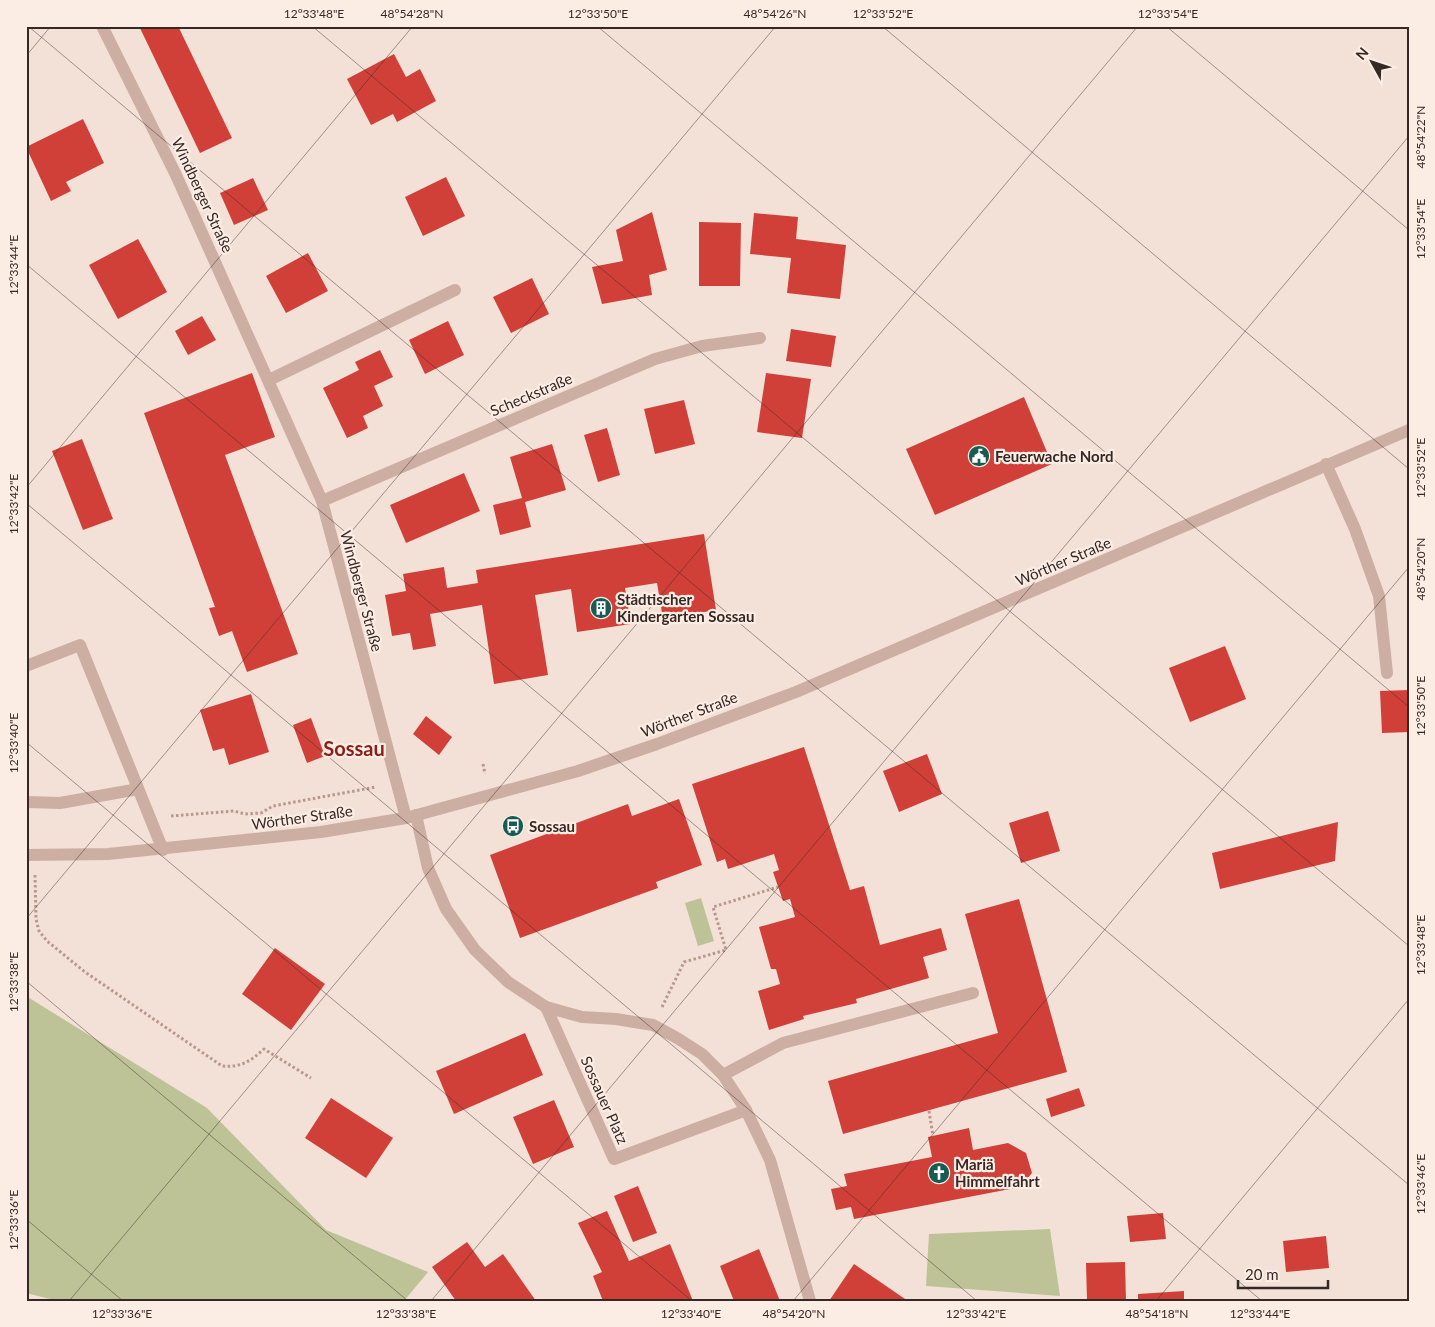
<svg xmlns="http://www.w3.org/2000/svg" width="1435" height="1327" font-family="Lato,sans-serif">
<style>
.green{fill:#bdc396}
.building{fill:#d04038}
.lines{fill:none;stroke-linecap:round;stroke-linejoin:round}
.path{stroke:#b8978d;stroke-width:3;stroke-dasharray:2.5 2.5;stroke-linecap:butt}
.minor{stroke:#ccaea3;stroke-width:12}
.ticks{fill:none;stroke:#362825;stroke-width:1;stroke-opacity:0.45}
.labels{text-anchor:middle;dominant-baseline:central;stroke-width:4.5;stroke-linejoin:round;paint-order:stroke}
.street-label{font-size:15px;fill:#362825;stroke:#fbece4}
.poi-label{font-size:15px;font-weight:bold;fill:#362825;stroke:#fbece4;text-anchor:start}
.district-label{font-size:20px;font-weight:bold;fill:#8c1d18;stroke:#fbece4}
.neatline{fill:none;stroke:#362825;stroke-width:2}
.ticks-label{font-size:12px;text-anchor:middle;fill:#362825}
</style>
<rect width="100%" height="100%" fill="#f3e1d7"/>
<!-- green -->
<g class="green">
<path d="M701,898l13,43 -16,5 -13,-43z"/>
<path d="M26,996l181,112 119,122 102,42 -24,29h-346l-32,-8z"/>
<path d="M1050,1229l10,67 -134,-10 3,-52z"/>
</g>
<!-- building -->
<g class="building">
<path d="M139,26h39l54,112 -32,15z"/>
<path d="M394,54l12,23 14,-8 16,32 -39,21 -4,-8 -22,11 -24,-46z"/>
<path d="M83,119l21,44 -38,19 5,9 -20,10 -25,-54z"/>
<path d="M446,177l19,39 -42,20 -18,-39z"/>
<path d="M253,178l15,32 -34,15 -14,-32z"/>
<path d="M652,212l15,58 -18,5 3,20 -50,9 -10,-37 31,-6 -7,-31z"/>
<path d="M754,213l44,4 -2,22 50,6 -6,54 -53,-6 4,-35 -41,-4z"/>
<path d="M699,222l42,1 -1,63h-41z"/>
<path d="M138,239l29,53 -49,27 -29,-54z"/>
<path d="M308,253l20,38 -42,22 -20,-37z"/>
<path d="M532,278l17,36 -38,19 -18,-36z"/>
<path d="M202,316l14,24 -28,15 -13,-24z"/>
<path d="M448,321l16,34 -39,19 -16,-34z"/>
<path d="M791,329l45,7 -5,31 -45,-6z"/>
<path d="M380,350l13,27 -19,9 9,20 -20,10 5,12 -21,10 -24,-50 36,-18 -4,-8z"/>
<path d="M252,373l23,64 -50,18 73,199 -51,18 -15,-41 -13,5 -10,-28 6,-1 -71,-194z"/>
<path d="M766,373l45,6 -9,59 -45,-6z"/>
<path d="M1024,397l28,67 -117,51 -29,-66z"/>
<path d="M684,400l11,44 -40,10 -11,-45z"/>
<path d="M607,428l13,47 -22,7 -14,-47z"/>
<path d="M82,439l31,80 -30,11 -31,-79z"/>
<path d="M552,444l14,46 -41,12 6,25 -31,8 -7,-30 29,-7 -12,-41z"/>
<path d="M464,473l16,38 -74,32 -16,-38z"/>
<path d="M704,534l12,76 -53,9 -6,-36 -32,5 6,36 -54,8 -6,-43 -36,6 13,80 -54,9 -12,-79 -52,9 6,32 -23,4 -3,-17 -18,3 -7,-41 21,-4 -3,-17 41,-7 3,21 31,-5 -2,-13z"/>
<path d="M1225,646l21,53 -56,23 -21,-54z"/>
<path d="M1409,690v42l-27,1 -2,-42z"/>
<path d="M251,694l18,58 -40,13 -5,-17 -11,3 -13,-41z"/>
<path d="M426,716l26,21 -13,18 -26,-21z"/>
<path d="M311,718l14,38 -18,7 -14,-38z"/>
<path d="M804,747l46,143 14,-4 16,59 61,-17 6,22 -24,7 6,21 -73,21 1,4 -54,13 1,3 -35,11 -11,-39 22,-7 -4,-15h-5l-12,-42 36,-10 -5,-18 -7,2 -10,-29 6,-2 -5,-16 -46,15 -3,-10 -8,3 -25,-78z"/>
<path d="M927,754l15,40 -43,18 -16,-41z"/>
<path d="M679,799l23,66 -46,17 2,6 -138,50 -30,-83 138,-51 4,12z"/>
<path d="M1048,811l12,40 -39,12 -12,-40z"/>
<path d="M1338,822l-3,39 -115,28 -8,-36z"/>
<path d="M1019,899l48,173 -224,62 -15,-53 170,-48 -33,-119z"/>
<path d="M275,948l50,36 -34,46 -49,-36z"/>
<path d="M525,1033l18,42 -89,39 -18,-43z"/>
<path d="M1079,1088l6,18 -34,11 -5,-18z"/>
<path d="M331,1098l62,40 -27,40 -61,-40z"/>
<path d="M554,1100l20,47 -41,17 -20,-47z"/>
<path d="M969,1128l4,22 35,-7 18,10 6,20 -12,14 -166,32 -3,-12 -15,3 -5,-21 16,-3 -3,-12 88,-17 -4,-20z"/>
<path d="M638,1186l19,47 -24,9 -19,-46z"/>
<path d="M607,1211l22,50 41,-17 23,57h-90l-10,-25 9,-4 -24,-49z"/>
<path d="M1163,1213l3,26 -36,3 -3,-26z"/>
<path d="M1326,1236l3,32 -43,4 -3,-31z"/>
<path d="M467,1242l18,25 18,-13 33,47h-80l-24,-34z"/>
<path d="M759,1249l21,52h-46l-14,-35z"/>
<path d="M1125,1262l1,39h-39l-1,-38z"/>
<path d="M854,1264l54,37h-79z"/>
<path d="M1184,1291v10h-46v-7z"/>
</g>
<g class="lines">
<!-- path -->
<g class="path">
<path d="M483,764l2,10"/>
<path d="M171,816l63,-5 11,3 16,-1 12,-7 103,-19"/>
<path d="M35,875l1,44 3,12 8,10 38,31 137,94c18,2 29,-5 42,-17l47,29"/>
<path d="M662,1007l22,-45 42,-12 -13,-43 65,-20"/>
<path d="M929,1111l4,25"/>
</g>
<!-- minor -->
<g class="minor">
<path d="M102,26l74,149 146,326 84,317"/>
<path d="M269,380l186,-90"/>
<path d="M1326,464l29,65 24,67 8,77"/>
<path d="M322,501l333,-142 47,-13 58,-8"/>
<path d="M26,666l54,-21 83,205"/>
<path d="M26,802l34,1 78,-14"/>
<path d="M416,815l12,53 18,41 29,41 33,32 38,25 36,10 34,2 37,6 24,13 25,16 21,21 23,35 24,50 40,141"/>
<path d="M26,855l82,-1 213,-22 85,-14 172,-47 79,-27 139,-52 613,-262"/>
<path d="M546,1007l68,152 132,-49"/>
<path d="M723,1075l60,-32 190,-50"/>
</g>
</g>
<!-- ticks -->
<path class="ticks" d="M28,26l1381,1159M312,26l1097,920M597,26l812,681M882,26l527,443M1166,26l243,204M26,56l25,-30M26,264l1236,1037M26,488l387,-462M26,503l951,798M26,742l666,559M26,919l750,-893M26,981l382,320M26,1219l97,82M69,1301l1069,-1275M431,1301l978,-1165M793,1301l616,-734M1156,1301l253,-302"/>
<!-- icons -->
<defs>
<g id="civic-disc" transform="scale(1.125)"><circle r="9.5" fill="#185b53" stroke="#fbece4"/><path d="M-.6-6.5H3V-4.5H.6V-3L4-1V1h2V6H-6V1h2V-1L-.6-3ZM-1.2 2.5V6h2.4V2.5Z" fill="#fff"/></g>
<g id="building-disc" transform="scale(1.125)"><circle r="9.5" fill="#185b53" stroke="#fbece4"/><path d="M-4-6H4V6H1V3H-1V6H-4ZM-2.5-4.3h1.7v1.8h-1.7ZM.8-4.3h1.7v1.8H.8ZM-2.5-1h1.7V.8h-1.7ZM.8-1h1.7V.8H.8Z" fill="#fff"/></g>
<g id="bus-disc" transform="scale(1.125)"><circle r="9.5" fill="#185b53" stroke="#fbece4"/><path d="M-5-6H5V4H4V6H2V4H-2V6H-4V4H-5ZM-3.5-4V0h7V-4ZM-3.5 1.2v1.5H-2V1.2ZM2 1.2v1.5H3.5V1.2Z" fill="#fff"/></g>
<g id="church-disc" transform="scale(1.125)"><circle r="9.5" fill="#185b53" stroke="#fbece4"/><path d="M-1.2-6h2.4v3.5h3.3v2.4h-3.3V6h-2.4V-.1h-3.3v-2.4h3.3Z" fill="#fff"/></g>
</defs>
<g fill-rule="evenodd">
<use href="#civic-disc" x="979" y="456"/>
<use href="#building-disc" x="601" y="608"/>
<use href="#bus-disc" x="513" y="826"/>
<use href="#church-disc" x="939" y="1173"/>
</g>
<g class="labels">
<!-- street labels -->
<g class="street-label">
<text transform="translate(203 195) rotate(65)">Windberger Straße</text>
<text transform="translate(531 394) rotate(-23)">Scheckstraße</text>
<text transform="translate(1063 561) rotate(-23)">Wörther Straße</text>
<text transform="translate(362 591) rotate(75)">Windberger Straße</text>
<text transform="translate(689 714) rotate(-21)">Wörther Straße</text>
<text transform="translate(302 817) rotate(-8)">Wörther Straße</text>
<text transform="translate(605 1100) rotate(66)">Sossauer Platz</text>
</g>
<!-- poi labels -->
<g class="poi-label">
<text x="995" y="456">Feuerwache Nord</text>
<text x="617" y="599">Städtischer<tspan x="617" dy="17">Kindergarten Sossau</tspan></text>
<text x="529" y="826">Sossau</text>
<text x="955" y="1164">Mariä<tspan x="955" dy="17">Himmelfahrt</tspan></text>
</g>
<!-- district labels -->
<g class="district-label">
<text x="354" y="748">Sossau</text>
</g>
</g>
<!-- border -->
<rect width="1435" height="1327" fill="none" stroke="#fbece4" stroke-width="55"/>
<!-- north arrow -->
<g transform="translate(1372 62) rotate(310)" stroke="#fbece4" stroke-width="4" paint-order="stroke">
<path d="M0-4L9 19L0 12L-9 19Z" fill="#362825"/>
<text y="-8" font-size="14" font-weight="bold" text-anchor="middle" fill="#362825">N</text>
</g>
<!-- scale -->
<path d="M1238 1280v8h90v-8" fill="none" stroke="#362825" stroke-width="2.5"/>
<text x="1245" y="1280" font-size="15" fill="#362825" stroke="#fbece4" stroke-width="4" paint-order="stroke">20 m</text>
<rect x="28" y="28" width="1380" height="1272" class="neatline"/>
<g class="ticks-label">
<text x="314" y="18">12°33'48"E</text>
<text x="412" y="18">48°54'28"N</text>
<text x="598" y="18">12°33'50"E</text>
<text x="775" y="18">48°54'26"N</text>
<text x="883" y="18">12°33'52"E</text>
<text x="1168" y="18">12°33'54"E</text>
<text transform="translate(1421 137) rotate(-90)" y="4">48°54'22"N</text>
<text transform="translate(1421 229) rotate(-90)" y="4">12°33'54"E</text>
<text transform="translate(14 265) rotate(-90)" y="4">12°33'44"E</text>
<text transform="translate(1421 468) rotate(-90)" y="4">12°33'52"E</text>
<text transform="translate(14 504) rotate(-90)" y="4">12°33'42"E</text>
<text transform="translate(1421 569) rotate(-90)" y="4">48°54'20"N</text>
<text transform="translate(1421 706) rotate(-90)" y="4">12°33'50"E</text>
<text transform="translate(14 743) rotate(-90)" y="4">12°33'40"E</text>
<text transform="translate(1421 945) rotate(-90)" y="4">12°33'48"E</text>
<text transform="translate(14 982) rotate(-90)" y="4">12°33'38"E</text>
<text transform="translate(1421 1184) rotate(-90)" y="4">12°33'46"E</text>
<text transform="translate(14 1220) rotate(-90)" y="4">12°33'36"E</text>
<text x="122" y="1318">12°33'36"E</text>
<text x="406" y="1318">12°33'38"E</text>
<text x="691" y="1318">12°33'40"E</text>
<text x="794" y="1318">48°54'20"N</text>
<text x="976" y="1318">12°33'42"E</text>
<text x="1157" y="1318">48°54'18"N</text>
<text x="1260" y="1318">12°33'44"E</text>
</g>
</svg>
